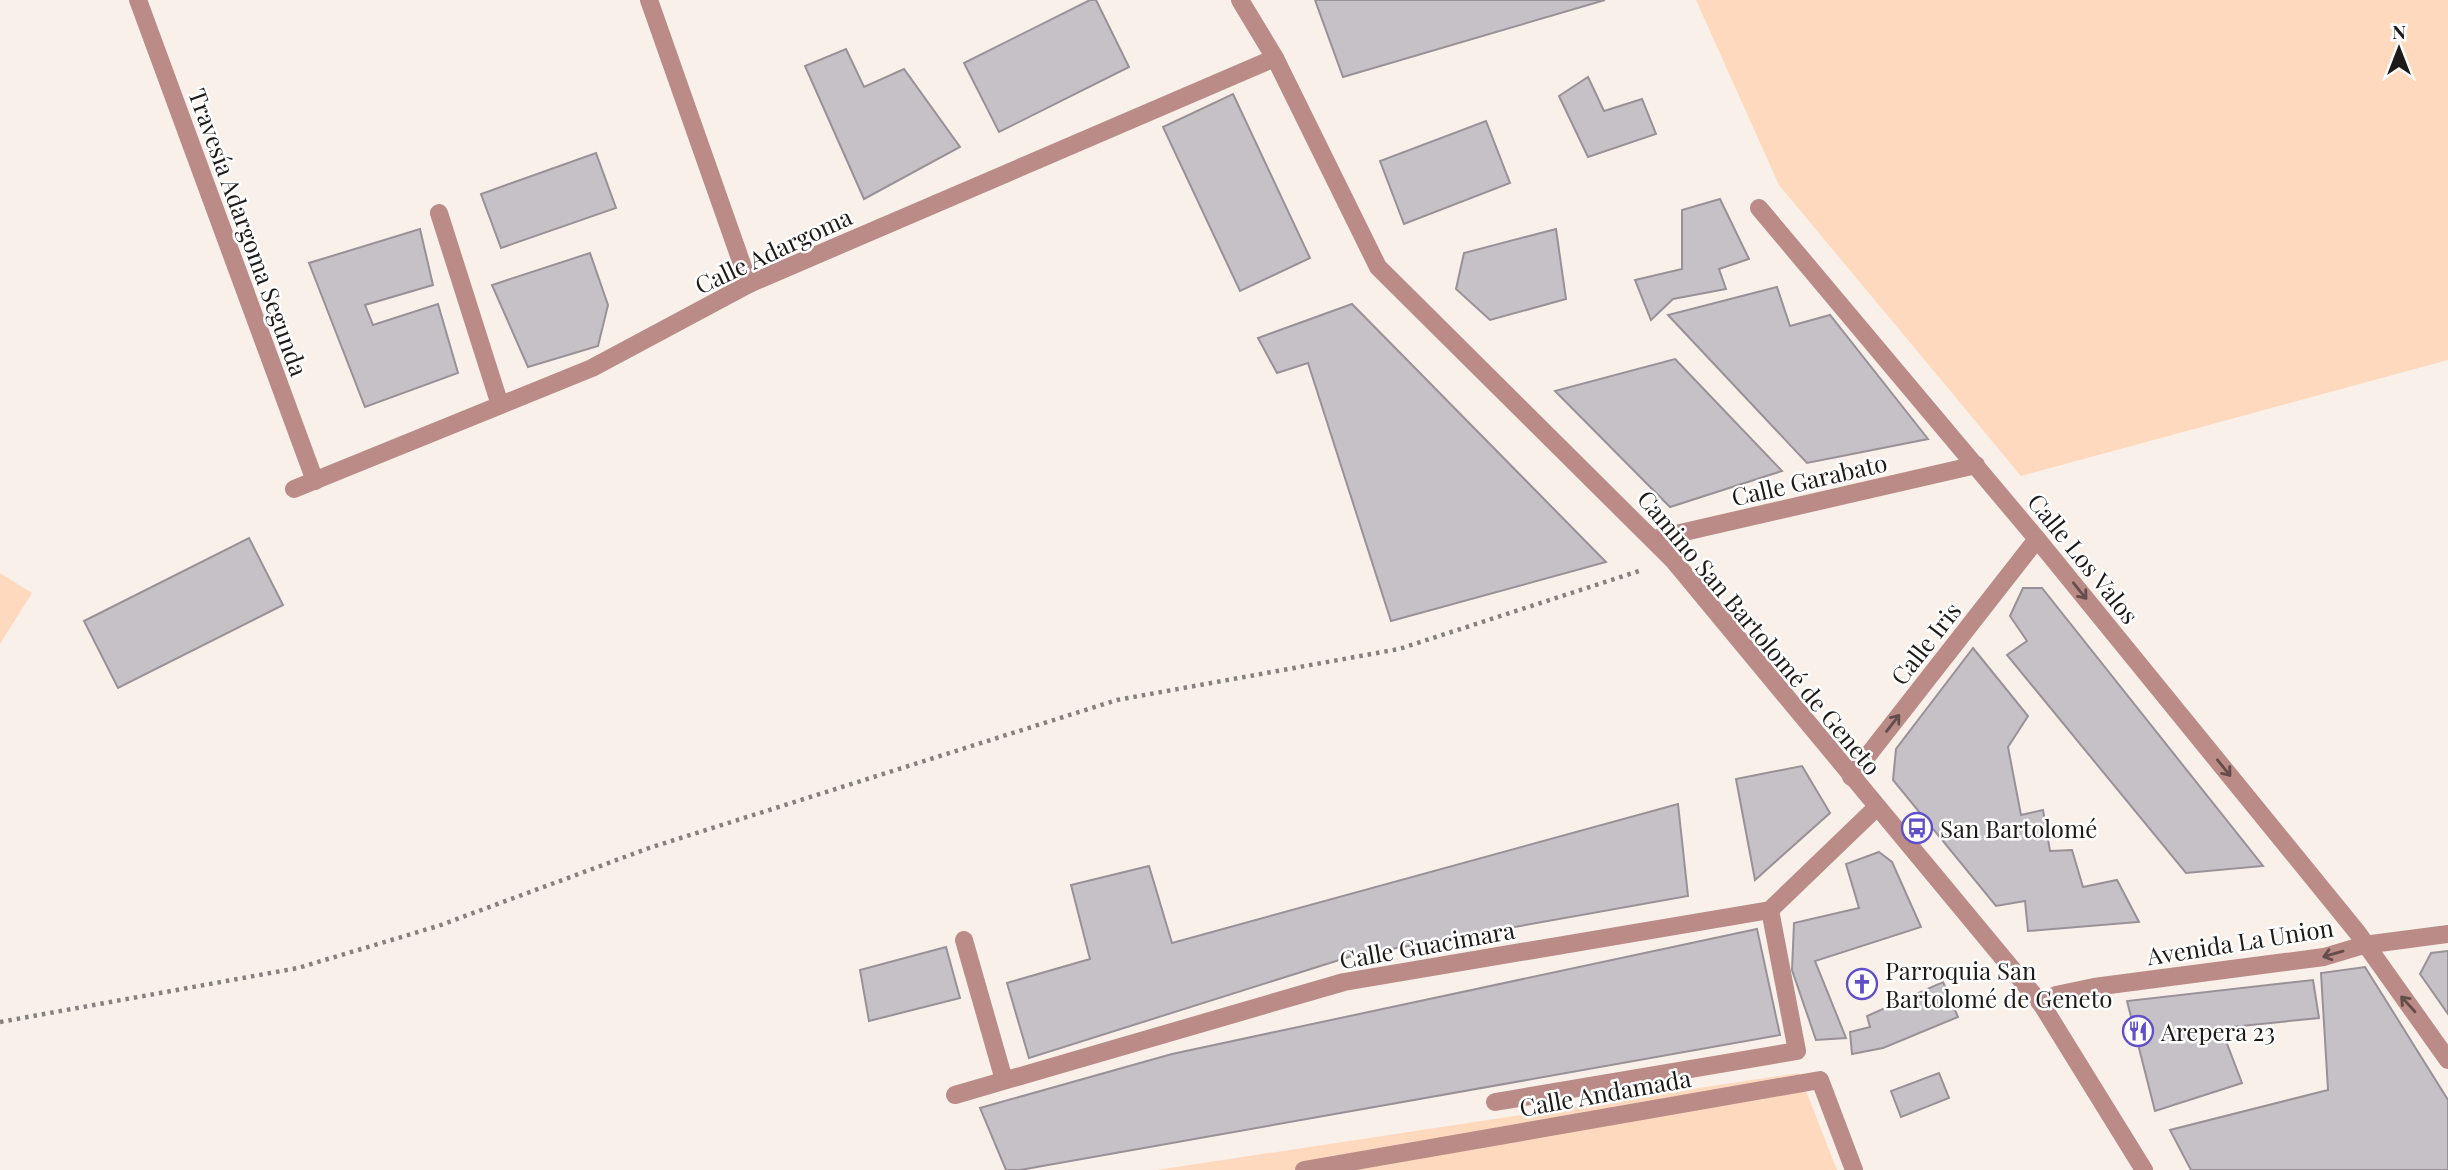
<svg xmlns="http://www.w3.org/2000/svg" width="2448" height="1170" font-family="'Playfair Display',serif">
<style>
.green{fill:#ffd9bd}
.building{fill:#c6c0c7;stroke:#989198;stroke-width:2}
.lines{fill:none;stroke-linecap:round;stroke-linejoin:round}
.path{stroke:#87817d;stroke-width:4.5;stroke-dasharray:3.5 5;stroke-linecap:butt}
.minor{stroke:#bb8b88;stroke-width:18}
.oneway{stroke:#644d4a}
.labels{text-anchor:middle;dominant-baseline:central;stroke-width:5;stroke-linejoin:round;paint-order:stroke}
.street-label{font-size:24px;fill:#1d1a18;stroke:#fff}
.poi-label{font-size:24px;fill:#1d1a18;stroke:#fff;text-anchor:start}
</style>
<rect width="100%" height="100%" fill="#f9f0ea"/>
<!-- green -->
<g class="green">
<path d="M1696,0h752v360l-427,116 -242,-291z"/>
<path d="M0,573l32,20 -32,51z"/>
<path d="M1799,1073l38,97h-680z"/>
</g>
<!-- building -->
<g class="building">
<path d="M1090,0h6l33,67 -130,65 -35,-69z"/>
<path d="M1315,0h290l-262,77z"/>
<path d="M846,49l18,38 40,-18 56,78 -96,52 -59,-133z"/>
<path d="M1588,77l16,34 38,-12 14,35 -68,23 -29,-61z"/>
<path d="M1233,94l77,164 -70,33 -77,-164z"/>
<path d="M1486,121l24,62 -106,41 -24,-63z"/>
<path d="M596,153l20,55 -115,40 -20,-54z"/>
<path d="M1720,199l29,60 -30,10 7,20 -53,10 -22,21 -16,-40 47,-11v-59z"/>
<path d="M420,229l13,56 -68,20 8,20 65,-21 20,69 -93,34 -56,-144z"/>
<path d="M1556,229l10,70 -76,21 -34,-31 8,-36z"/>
<path d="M590,253l18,52 -10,41 -70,21 -36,-82z"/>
<path d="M1777,287l13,39 40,-11 98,124 -121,24 -139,-148z"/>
<path d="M1352,304l254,258 -215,59 -83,-258 -31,10 -19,-35z"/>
<path d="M1675,359l107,112 -112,36 -115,-116z"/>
<path d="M249,538l34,67 -165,83 -34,-67z"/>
<path d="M2023,588h19l221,278 -77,7 -179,-218 20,-14 -17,-25z"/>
<path d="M1973,648l55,68 -20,31 13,68 22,-5 7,41 22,-1 11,37 34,-7 22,42 -111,9 -3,-30 -29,5 -103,-126 3,-31z"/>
<path d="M1802,766l28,47 -75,67 -19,-101z"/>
<path d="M1678,804l10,92 -336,60 -323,102 -22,-75 83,-24 -19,-74 78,-19 23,77z"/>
<path d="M1879,852l13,10 29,65 -106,34 31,77 -30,2 -24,-70 2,-47 65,-15 -13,-44z"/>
<path d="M1757,929l23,106 -760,135h-14l-26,-62 192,-54z"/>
<path d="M946,947l14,51 -91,23 -9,-51z"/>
<path d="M2448,951v63l-28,-40 11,-21z"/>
<path d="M2365,967l83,133v70h-257l-21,-40 158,-40 -7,-117z"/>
<path d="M2313,980l6,38 -98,10 21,55 -87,28 -28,-110z"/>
<path d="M1943,982l15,35 -75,31 -31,6 -2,-22 20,-5 -3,-11z"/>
<path d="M1939,1073l10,25 -48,19 -10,-26z"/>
</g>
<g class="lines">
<!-- path -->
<path class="path" d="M0,1022l298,-54 140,-42 211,-78 468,-148 282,-51 243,-79"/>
<!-- minor -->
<g class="minor">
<path d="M138,0l177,481"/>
<path d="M649,0l100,284"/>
<path d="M1240,0l35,58 103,209 295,293 369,445 102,165"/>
<path d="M1759,208l278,331 320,393 91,128"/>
<path d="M439,213l61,192"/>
<path d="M294,489l298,-121 157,-84 526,-226"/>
<path d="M1654,539l322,-74"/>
<path d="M1851,777l186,-238"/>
<path d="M964,940l40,140"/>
<path d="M2042,1005l14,-10 38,-8 230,-30 40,-12 84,-11"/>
<path d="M955,1095l389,-113 426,-72 107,-103"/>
<path d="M1495,1102l302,-51 -27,-141"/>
<path d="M1304,1170l516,-90 34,90"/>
</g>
</g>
<!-- one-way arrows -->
<defs><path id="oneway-shaft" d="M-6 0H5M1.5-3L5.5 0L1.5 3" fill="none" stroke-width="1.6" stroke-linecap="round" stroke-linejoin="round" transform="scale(1.75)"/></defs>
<g class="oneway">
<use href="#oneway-shaft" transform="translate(2080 591) rotate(51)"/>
<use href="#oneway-shaft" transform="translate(1893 723) rotate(-52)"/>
<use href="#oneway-shaft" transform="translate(2224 768) rotate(51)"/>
<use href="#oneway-shaft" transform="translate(2333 954) rotate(164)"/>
<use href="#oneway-shaft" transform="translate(2408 1004) rotate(-132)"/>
</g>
<!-- icons -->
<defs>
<g id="bus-ring" transform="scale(1.575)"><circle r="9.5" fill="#fff" stroke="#5f4fc8" stroke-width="1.5"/><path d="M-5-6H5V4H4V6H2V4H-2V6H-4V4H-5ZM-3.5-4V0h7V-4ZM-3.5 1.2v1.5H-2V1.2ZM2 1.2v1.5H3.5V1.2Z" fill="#5f4fc8"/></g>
<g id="church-ring" transform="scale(1.575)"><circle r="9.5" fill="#fff" stroke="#5f4fc8" stroke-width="1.5"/><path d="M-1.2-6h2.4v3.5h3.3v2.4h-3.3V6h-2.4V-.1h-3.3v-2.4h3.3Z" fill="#5f4fc8"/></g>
<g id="restaurant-ring" transform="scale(1.575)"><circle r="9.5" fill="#fff" stroke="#5f4fc8" stroke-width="1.5"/><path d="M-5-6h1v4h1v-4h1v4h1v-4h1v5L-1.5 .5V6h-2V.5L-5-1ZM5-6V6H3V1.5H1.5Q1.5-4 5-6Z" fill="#5f4fc8"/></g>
</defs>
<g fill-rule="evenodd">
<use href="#bus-ring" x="1917" y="828"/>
<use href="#church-ring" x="1862" y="984"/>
<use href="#restaurant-ring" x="2138" y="1031"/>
</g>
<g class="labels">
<!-- street labels -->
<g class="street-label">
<text transform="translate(249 232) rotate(70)">Travesía Adargoma Segunda</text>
<text transform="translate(773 250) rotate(-25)">Calle Adargoma</text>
<text transform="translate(1809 479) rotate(-13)">Calle Garabato</text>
<text transform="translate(2084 558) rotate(51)">Calle Los Valos</text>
<text transform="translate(1760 632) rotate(50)">Camino San Bartolomé de Geneto</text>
<text transform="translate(1925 643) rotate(-52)">Calle Iris</text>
<text transform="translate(2240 941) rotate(-9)">Avenida La Union</text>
<text transform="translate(1427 944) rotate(-10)">Calle Guacimara</text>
<text transform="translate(1605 1092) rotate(-10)">Calle Andamada</text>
</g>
<!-- poi labels -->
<g class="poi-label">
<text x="1940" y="828">San Bartolomé</text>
<text x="1885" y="970">Parroquia San<tspan x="1885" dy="28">Bartolomé de Geneto</tspan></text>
<text x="2161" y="1031">Arepera 23</text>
</g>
</g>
<!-- north arrow -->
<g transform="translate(2399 49)" stroke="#ffffff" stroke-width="5" paint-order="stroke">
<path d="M0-5L12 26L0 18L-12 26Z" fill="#1d1a18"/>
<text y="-10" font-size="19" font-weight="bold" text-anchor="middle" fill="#1d1a18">N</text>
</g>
</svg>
